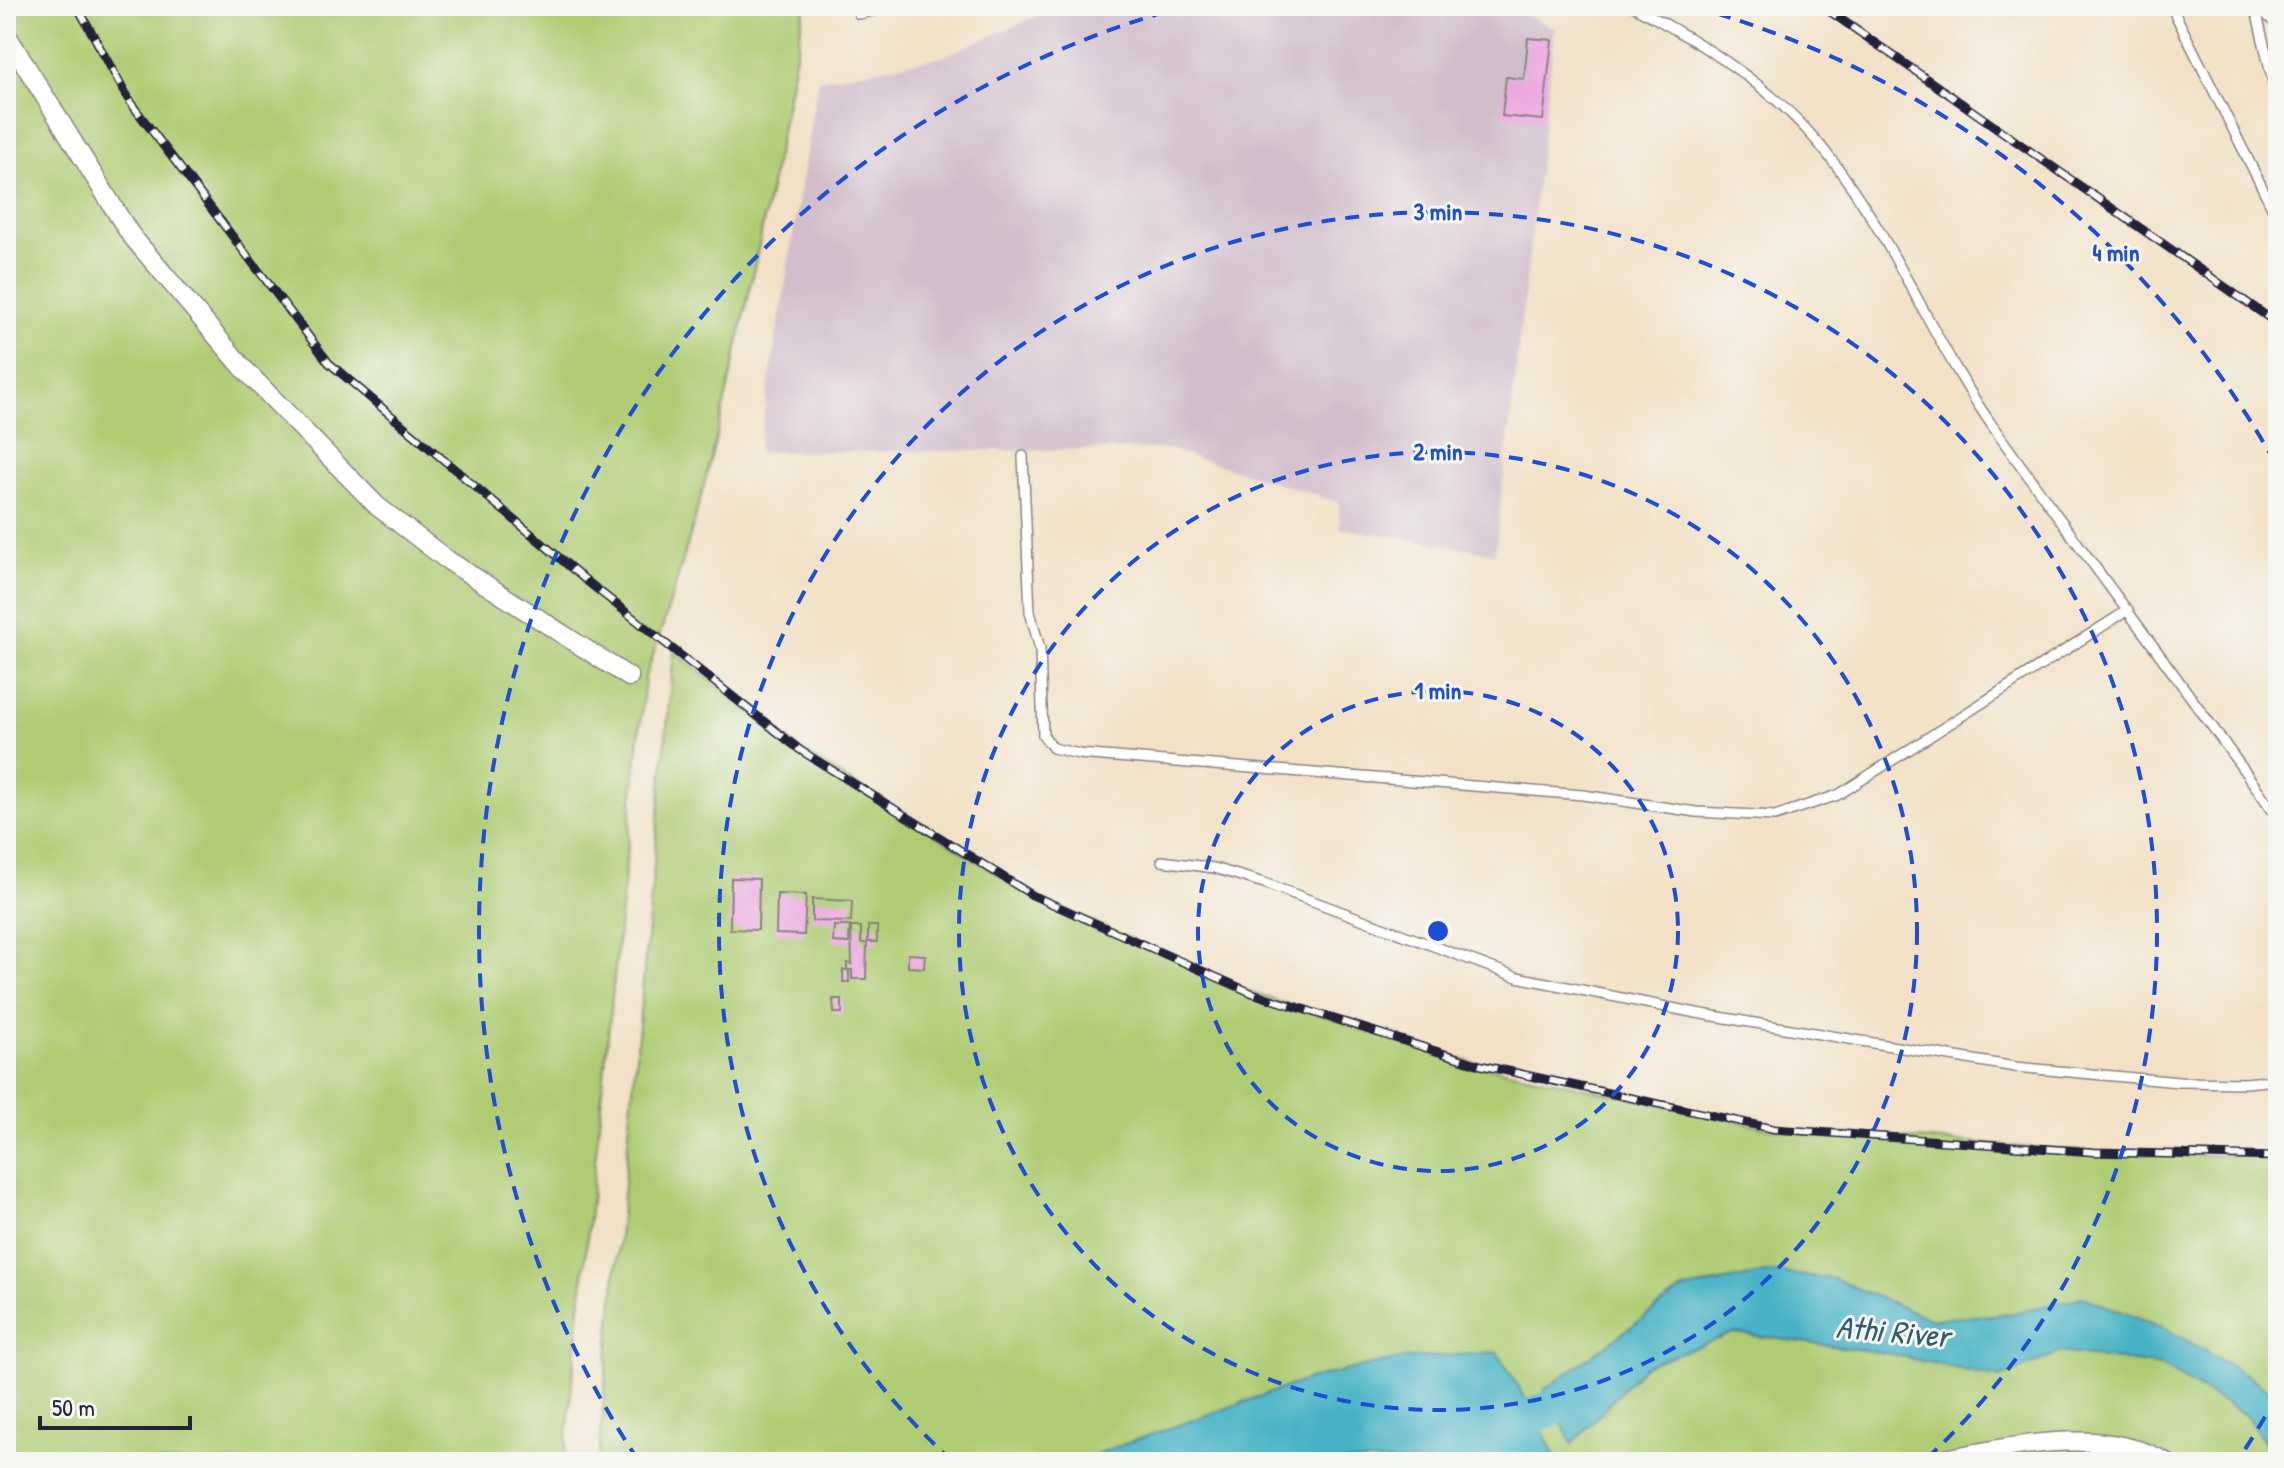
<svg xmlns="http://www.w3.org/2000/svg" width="2284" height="1468" font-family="'Patrick Hand',sans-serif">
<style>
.industrial{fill:#d1bdcb}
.green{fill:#afcc73;stroke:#687757;stroke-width:2}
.water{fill:#47b2c5;stroke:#346a80;stroke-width:2}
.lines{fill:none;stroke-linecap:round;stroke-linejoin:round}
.river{stroke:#47b2c5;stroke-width:36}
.building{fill:#eda7e0}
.service-casing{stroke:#8a8280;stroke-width:12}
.minor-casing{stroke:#8a8280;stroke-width:21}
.service{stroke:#fff;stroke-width:9}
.minor{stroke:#fff;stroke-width:18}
.rail-casing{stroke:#22223b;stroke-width:9}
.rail{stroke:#f6f6f2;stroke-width:6;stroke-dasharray:18;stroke-linecap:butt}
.ring{fill:none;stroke:#1d4ed8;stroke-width:4;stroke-dasharray:14 10}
.labels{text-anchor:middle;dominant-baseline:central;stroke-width:6;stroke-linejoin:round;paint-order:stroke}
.water-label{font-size:32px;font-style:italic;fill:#315c72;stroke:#f6f6f2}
.centre{fill:#1d4ed8;stroke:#f6f6f2;stroke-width:4}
.ring-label{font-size:24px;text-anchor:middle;font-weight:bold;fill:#1d4ed8;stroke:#f6f6f2;stroke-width:6;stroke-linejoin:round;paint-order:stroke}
</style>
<rect width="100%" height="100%" fill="#f6f6f2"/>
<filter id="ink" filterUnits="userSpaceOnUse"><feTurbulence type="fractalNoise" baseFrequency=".0125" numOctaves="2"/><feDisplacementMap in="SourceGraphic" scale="16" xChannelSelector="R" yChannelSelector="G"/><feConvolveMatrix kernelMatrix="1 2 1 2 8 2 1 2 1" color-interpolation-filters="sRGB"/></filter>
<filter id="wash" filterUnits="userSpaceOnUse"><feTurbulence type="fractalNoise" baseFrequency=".006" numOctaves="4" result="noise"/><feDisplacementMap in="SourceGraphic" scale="32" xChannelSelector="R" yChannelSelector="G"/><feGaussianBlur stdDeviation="1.8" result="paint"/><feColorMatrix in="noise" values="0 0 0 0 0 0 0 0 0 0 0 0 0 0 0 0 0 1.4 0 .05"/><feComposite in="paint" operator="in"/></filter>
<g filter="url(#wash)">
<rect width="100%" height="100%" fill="#f2e1c6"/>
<!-- industrial -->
<path class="industrial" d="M1060,6h445l50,22 -60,525 -155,-25 -2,-26 -170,-53 -410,3 60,-372 124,-23z"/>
<!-- green -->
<g class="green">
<path d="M6,6h799c-43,227 -83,454 -160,672l-81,784h-558z"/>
<path d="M674,651l126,99 232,145 220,98 228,72 294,64 320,23 184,5v305h-1680z"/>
</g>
<!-- water -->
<g class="water">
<path d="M1770,1272l64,7 97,40 78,-5 74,-17 82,31 87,50 26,20v61l-33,-44 -84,-49 -100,-14 -61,26 -114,-25 -152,-20 -90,33 -72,78 -28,-54 138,-100z"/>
<path d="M1497,1352l30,49 31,61h-597l118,-2 233,-82 87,-19z"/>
</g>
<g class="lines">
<!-- river -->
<path class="river" d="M1490,1430l80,-28 24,-20"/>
</g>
<g id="blocks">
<!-- building -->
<g class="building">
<path d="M1528,38l24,2 -9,80 -41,-4 4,-39 18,2z"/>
<path d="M731,878l28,1 -1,51 -28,-1z"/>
<path d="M777,894l29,1 -2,40 -28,-1z"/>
<path d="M812,899l40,2 -1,21 -39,-1z"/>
<path d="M834,926h16l-1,17 -16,-1z"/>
<rect x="868" y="926" width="9" height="16"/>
<path d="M851,927h10v16h6l-1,36h-14v-9h-5v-7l5,1z"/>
<path d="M908,954l17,1 -1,13 -16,-1z"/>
<rect x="843" y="970" width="6" height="12"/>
<path d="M833,999h9v14h-8z"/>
</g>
</g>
</g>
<g filter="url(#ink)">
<use href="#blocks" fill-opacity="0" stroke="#8a8280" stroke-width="2"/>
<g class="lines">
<!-- service casing -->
<g class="service-casing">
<g id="service">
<path d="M1633,6c61,33 125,71 173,123 81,88 121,206 190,302 93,130 190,257 282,387"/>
<path d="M2171,6l107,213"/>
<path d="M2255,6l23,97"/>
<path d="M2256,6l22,19"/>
<path d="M859,14l37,-8"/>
<path d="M1023,456l7,156 10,37 3,86 10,13 26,6 504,41 113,17 79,4 63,-21 290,-185"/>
<path d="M1162,861l52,7 50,15 253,94 179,36 319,54 164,15 66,1 33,-3"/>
</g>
</g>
<!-- minor casing -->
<g class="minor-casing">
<g id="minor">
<path d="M6,34l124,200 115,136 132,136 69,53 183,118"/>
<path d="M1929,1462c74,-13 167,-39 237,0"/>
</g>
</g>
<!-- service -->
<use href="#service" class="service"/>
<!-- minor -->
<use href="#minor" class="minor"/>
<!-- rail casing -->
<g class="rail-casing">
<g id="rail">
<path d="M77,6l53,96 199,261 259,219 212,168 232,145 220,98 228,72 294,64 320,23 184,5"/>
<path d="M1822,6l456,318"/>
</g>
</g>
<!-- rail -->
<use href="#rail" class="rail"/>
</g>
</g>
<!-- distance rings -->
<g class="ring">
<circle cx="1438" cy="931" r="240"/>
<circle cx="1438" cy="931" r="479"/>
<path d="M952 1461A719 719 0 1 1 1924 1461"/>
<path d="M2277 1396A959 959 0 0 1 2238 1460M638 1460A959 959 0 0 1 1182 7M1694 7A959 959 0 0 1 2277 466"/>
</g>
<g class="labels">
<!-- water labels -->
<g class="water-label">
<text transform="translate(1893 1331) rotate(5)">Athi River</text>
</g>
</g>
<circle cx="1438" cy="931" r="12" class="centre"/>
<g class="ring-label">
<text x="1438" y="220">3 min</text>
<text x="2116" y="261">4 min</text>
<text x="1438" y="460">2 min</text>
<text x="1438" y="699">1 min</text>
</g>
<!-- margin -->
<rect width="2284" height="1468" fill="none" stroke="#f6f6f2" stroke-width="32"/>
<!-- scale -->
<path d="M40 1416v12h150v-12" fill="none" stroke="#22223b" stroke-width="4"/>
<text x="52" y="1416" font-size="24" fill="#22223b" stroke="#f6f6f2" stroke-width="6" paint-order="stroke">50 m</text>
</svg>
